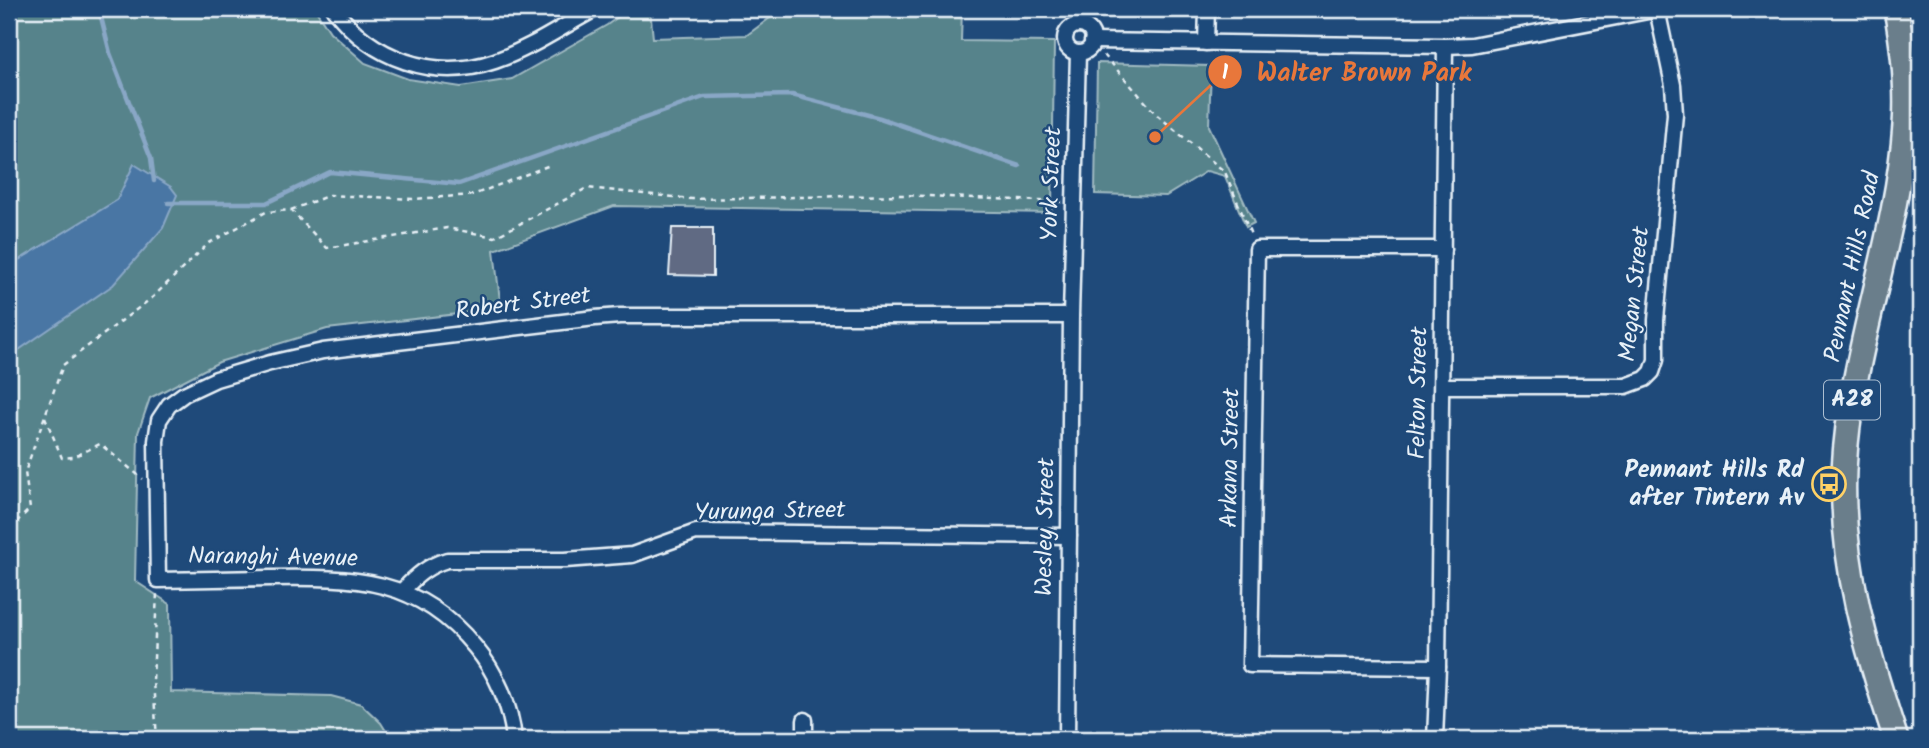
<svg xmlns="http://www.w3.org/2000/svg" width="1929" height="748" font-family="Kalam,sans-serif">
<style>
.green{fill:#57838b;stroke:#a0bac2;stroke-width:2}
.water{fill:#4976a4;stroke:#89a7c6;stroke-width:2}
.lines{fill:none;stroke-linecap:round;stroke-linejoin:round}
.stream{stroke:#89a7c6;stroke-width:4.5}
.building{fill:#616a83;stroke:#e8f1f8;stroke-width:2}
.service-casing{stroke:#e8f1f8;stroke-width:12}
.minor-casing{stroke:#e8f1f8;stroke-width:19}
.trunk-casing{stroke:#e8f1f8;stroke-width:28}
.path{stroke:#e8f1f8;stroke-width:2.5;stroke-dasharray:5 5;stroke-linecap:butt}
.service{stroke:#1f4a7a;stroke-width:7}
.minor{stroke:#1f4a7a;stroke-width:14}
.trunk{stroke:#6b7e8b;stroke-width:23}
.labels{text-anchor:middle;dominant-baseline:central;stroke-width:5;stroke-linejoin:round;paint-order:stroke}
.shield{fill:#1f4a7a;stroke:#acbfd2;stroke-width:2}
.shield-label{font-size:23px;font-weight:bold;fill:#e8f1f8}
.street-label{font-size:24px;fill:#e8f1f8;stroke:#1f4a7a}
.poi-label{font-size:24px;font-weight:bold;fill:#e8f1f8;stroke:#1f4a7a;text-anchor:end}
.leader{fill:none;stroke:#e8773b;stroke-width:2.5}
.callout-dot{fill:#e8773b;stroke:#1f4a7a;stroke-width:2.5}
.mark-label{font-size:21px;text-anchor:middle;font-weight:bold;fill:#fff}
.callout-label{font-size:26px;text-anchor:middle;font-weight:bold;fill:#e8773b;stroke:#1f4a7a;stroke-width:5;stroke-linejoin:round;paint-order:stroke}
</style>
<rect width="100%" height="100%" fill="#1f4a7a"/>
<filter id="ink" filterUnits="userSpaceOnUse"><feTurbulence type="fractalNoise" baseFrequency=".0143" numOctaves="2"/><feDisplacementMap in="SourceGraphic" scale="14" xChannelSelector="R" yChannelSelector="G"/><feConvolveMatrix kernelMatrix="1 2 1 2 8 2 1 2 1" color-interpolation-filters="sRGB"/></filter>
<g filter="url(#ink)">
<!-- green -->
<g class="green">
<path d="M9,9h306l15,23 35,31 43,16 53,8 51,-8 95,-54 22,-16h21l3,29 94,-3 35,-26h180l-1,32 93,1 -2,171 -438,-7 -120,44 7,59 -174,20 -108,33 -69,36 -12,35 -3,148 35,23 1,88 160,4 30,8 20,19 10,16h-382z"/>
<path d="M1097,63l114,3 -2,60 45,97 -8,4 -21,-51 -18,-5 -41,25 -71,-2z"/>
</g>
<!-- water -->
<path class="water" d="M134,164l37,23 6,8 -14,33 -50,57 -97,67 -7,13v-99l108,-66z"/>
<g class="lines">
<!-- stream -->
<g class="stream">
<path d="M99,9l11,44 41,105 3,23"/>
<path d="M168,203h98l64,-31 129,12 245,-87 88,-2 88,23 139,48"/>
</g>
</g>
<!-- building -->
<path class="building" d="M672,228h41v48l-44,-1z"/>
<g class="lines">
<!-- service casing -->
<g class="service-casing">
<path id="service" d="M1904,166l16,-1"/>
</g>
<!-- minor casing -->
<g class="minor-casing">
<g id="minor">
<path d="M334,9c37,50 101,73 161,52 35,-12 68,-35 100,-52"/>
<path d="M1078,9l2,16"/>
<circle cx="1079" cy="39" r="14"/>
<path d="M1092,41l353,5 27,-1 186,-36"/>
<path d="M1206,43l1,-34"/>
<path d="M1442,386h184l19,-7 7,-7 4,-12v-40l19,-206 -2,-29 -16,-76"/>
<path d="M402,591c14,-15 25,-25 45,-31h118l67,-5 64,-23 373,4"/>
<path d="M1438,667l-188,-2 7,-416h186"/>
<path d="M514,739c-3,-33 -18,-67 -39,-92 -57,-70 -121,-70 -204,-69 -38,1 -75,1 -113,2l-2,-139 3,-21 10,-15 15,-11 32,-15 54,-16 53,-12 272,-33 25,-2h451"/>
<path d="M805,739v-19"/>
<path d="M1067,739l4,-423 7,-263"/>
<path d="M1435,739l3,-72 7,-621"/>
</g>
</g>
<!-- trunk casing -->
<g class="trunk-casing">
<path id="trunk" d="M1896,739c-29,-87 -56,-176 -52,-269 6,-117 53,-229 61,-345 3,-39 -2,-78 -9,-116"/>
</g>
<!-- path -->
<g class="path">
<path d="M1104,55l52,59 69,58 27,65"/>
<path d="M291,210l39,-15 83,4 60,-4 77,-30"/>
<path d="M45,417l17,41 12,-1 26,-13 43,35"/>
<path d="M9,529l21,-20 -5,-37 38,-107 90,-68 56,-54 57,-31 25,-2 36,38 120,-20 48,9 92,-49 105,11 212,-4 158,7"/>
<path d="M157,739l-4,-58 4,-89"/>
</g>
<!-- service -->
<use href="#service" class="service"/>
<!-- minor -->
<use href="#minor" class="minor"/>
<!-- trunk -->
<use href="#trunk" class="trunk"/>
</g>
</g>
<!-- icons -->
<defs>
<g id="bus-ring" transform="scale(1.75)"><circle r="9.5" fill="#1f4a7a" stroke="#ffd166" stroke-width="1.5"/><path d="M-5-6H5V4H4V6H2V4H-2V6H-4V4H-5ZM-3.5-4V0h7V-4ZM-3.5 1.2v1.5H-2V1.2ZM2 1.2v1.5H3.5V1.2Z" fill="#ffd166"/></g>
</defs>
<g fill-rule="evenodd">
<use href="#bus-ring" x="1829" y="484"/>
</g>
<g class="labels">
<!-- shield labels -->
<rect class="shield" x="1824" y="380.5" width="56" height="39" rx="5"/>
<g class="shield-label">
<text x="1852" y="400">A28</text>
</g>
<!-- street labels -->
<g class="street-label">
<text transform="translate(1052 184) rotate(-88)">York Street</text>
<text transform="translate(1853 267) rotate(-78)">Pennant Hills Road</text>
<text transform="translate(1635 294) rotate(-84)">Megan Street</text>
<text transform="translate(523 304) rotate(-7)">Robert Street</text>
<text transform="translate(1419 393) rotate(-89)">Felton Street</text>
<text transform="translate(1231 458) rotate(-89)">Arkana Street</text>
<text transform="translate(770 512) rotate(-1)">Yurunga Street</text>
<text transform="translate(1046 527) rotate(-89)">Wesley Street</text>
<text transform="translate(273 558) rotate(1)">Naranghi Avenue</text>
</g>
<!-- poi labels -->
<g class="poi-label">
<text x="1804" y="470">Pennant Hills Rd<tspan x="1804" dy="28">after Tintern Av</tspan></text>
</g>
</g>
<!-- callouts -->
<path class="leader" d="M1155 137L1225 72"/>
<g class="callout-dot">
<circle cx="1155" cy="137" r="7"/>
<circle cx="1225" cy="72" r="18"/>
</g>
<g class="mark-label">
<text x="1225" y="79">1</text>
</g>
<g class="callout-label">
<text x="1364" y="81">Walter Brown Park</text>
</g>
<!-- margin -->
<rect width="1929" height="748" fill="none" stroke="#1f4a7a" stroke-width="35"/>
<rect x="18" y="18" width="1894" height="713" fill="none" stroke="#e8f1f8" stroke-width="2.5" filter="url(#ink)"/>
</svg>
